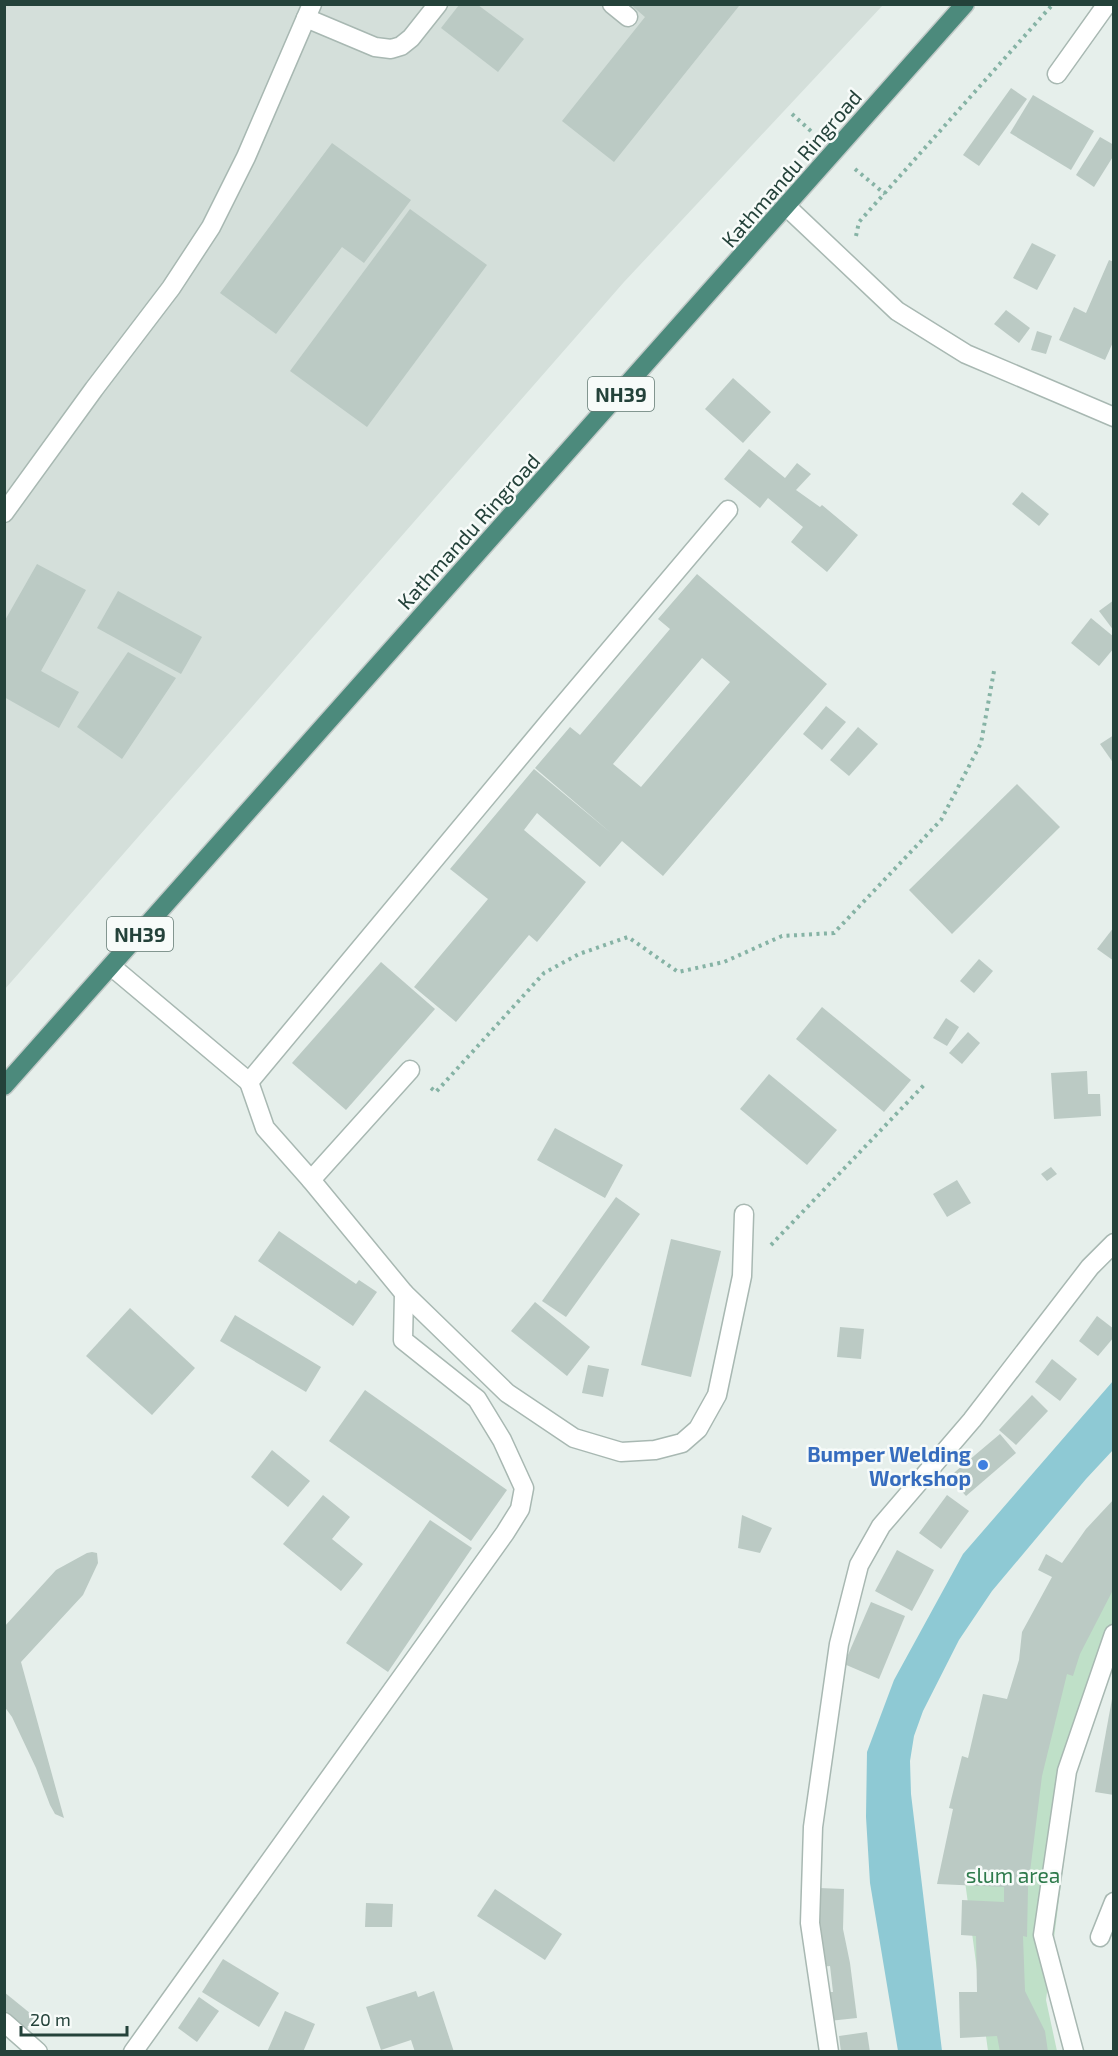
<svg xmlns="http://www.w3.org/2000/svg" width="1118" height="2056" font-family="'Exo 2',sans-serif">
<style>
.built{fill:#d4dfda}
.green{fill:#bfe0c8}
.water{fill:#8ec9d4}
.building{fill:#bbcac4;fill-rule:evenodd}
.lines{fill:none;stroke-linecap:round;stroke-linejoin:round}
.service-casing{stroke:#a8b8b2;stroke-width:21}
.minor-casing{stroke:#a8b8b2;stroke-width:21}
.trunk-casing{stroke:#c2cac8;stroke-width:21}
.path{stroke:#86b3a5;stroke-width:4;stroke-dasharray:3 4.5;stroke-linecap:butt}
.service{stroke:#fff;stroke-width:18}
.minor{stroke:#fff;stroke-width:18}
.trunk{stroke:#4c8a7c;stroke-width:18}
.shop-dot{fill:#3f7fe0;stroke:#f7fbf9;stroke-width:2}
.labels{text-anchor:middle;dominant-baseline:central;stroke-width:5;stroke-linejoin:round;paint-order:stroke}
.shield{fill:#f7fbf9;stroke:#637a73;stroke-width:1.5}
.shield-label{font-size:20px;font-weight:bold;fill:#24423a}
.street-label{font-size:21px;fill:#24423a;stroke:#f7fbf9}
.shop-label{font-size:21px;font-weight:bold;fill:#366cbe;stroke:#f7fbf9;text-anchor:end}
.park-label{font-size:21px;fill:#2d7a4b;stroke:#f7fbf9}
</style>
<rect width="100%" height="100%" fill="#e6efeb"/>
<!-- built -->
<path class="built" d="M5,5h878l-259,277 -619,707z"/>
<!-- green -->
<path class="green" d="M1113,1552v111l-52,146 4,44 -19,147 11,51h-69l-24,-177z"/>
<!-- water -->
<path class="water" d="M1113,1381v69l-27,29 -94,112 -33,49 -36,71 -9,25 -4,25 1,33 31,257h-44l-28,-168 -4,-66 1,-65 27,-72 69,-126z"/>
<!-- building -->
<g class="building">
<path d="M630,4l109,2 -125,156 -52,-41 83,-104z"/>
<path d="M459,5h19l46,34 -26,33 -57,-44z"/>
<path d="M1011,88l16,11 -48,67 -16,-11z"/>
<path d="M1033,95l61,36 -23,39 -61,-37z"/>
<path d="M1100,137l14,8v10l-20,32 -18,-12z"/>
<path d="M332,143l79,57 -47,63 -22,-16 -66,87 -56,-41z"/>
<path d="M410,209l77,56 -120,162 -77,-56z"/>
<path d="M1032,243l24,12 -19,35 -24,-12z"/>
<path d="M1109,260l5,2v78l-9,20 -46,-20 15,-33 12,6z"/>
<path d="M1006,310l24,18 -11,15 -25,-19z"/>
<path d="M1037,331l15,5 -6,18 -15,-4z"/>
<path d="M733,378l38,34 -28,31 -38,-34z"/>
<path d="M749,449l36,29 12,-15 14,11 -15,16 24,17 2,-2 36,30 -31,37 -36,-30 12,-15 -35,-29 -8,10 -36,-29z"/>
<path d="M1022,492l27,22 -10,12 -27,-22z"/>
<path d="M37,564l49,26 -45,81 38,21 -20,36 -55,-31v-75z"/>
<path d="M697,574l130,110 -164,192 -41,-35 -22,26 -63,-54 -13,17 62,52 -49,60 -8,-7 -73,87 -42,-35 74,-88 -38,-30 84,-100 77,64 -76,-65 35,-41 10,8 90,-106 -12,-10zM702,658l28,24 -89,105 -28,-23z"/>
<path d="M118,591l84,46 -21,37 -84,-46z"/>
<path d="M1114,600v31l-15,-20z"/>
<path d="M1091,618l23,19v11l-15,18 -28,-23z"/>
<path d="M128,652l48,26 -54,81 -45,-32z"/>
<path d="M826,706l20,16 -24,28 -19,-16z"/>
<path d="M858,727l20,17 -29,32 -19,-16z"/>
<path d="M1114,735v29l-14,-20z"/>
<path d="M1017,784l43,43 -108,107 -43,-44z"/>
<path d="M1114,927v34l-17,-12z"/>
<path d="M979,959l14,12 -19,22 -14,-12z"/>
<path d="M381,962l54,47 -89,101 -54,-47z"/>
<path d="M822,1007l89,73 -27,32 -88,-73z"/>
<path d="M946,1018l13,9 -12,19 -14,-8z"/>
<path d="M968,1032l12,11 -18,21 -13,-11z"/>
<path d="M1087,1071l1,23h12l1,22 -47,3 -3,-46z"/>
<path d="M769,1074l68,56 -30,35 -67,-56z"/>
<path d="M555,1128l68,37 -18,33 -68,-38z"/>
<path d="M1051,1167l6,7 -10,7 -6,-7z"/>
<path d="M957,1180l14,23 -24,14 -14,-23z"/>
<path d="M616,1197l24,17 -74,103 -24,-16z"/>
<path d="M279,1231l77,53 3,-4 18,12 -24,34 -95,-65z"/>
<path d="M671,1239l50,12 -30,126 -50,-12z"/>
<path d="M535,1302l55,45 -23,29 -56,-45z"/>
<path d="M130,1308l65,60 -43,47 -66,-59z"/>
<path d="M235,1315l86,52 -15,25 -86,-51z"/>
<path d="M1097,1316l17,13v8l-16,19 -19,-15z"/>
<path d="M840,1327l24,2 -3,30 -24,-2z"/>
<path d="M1052,1359l25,20 -17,22 -25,-19z"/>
<path d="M588,1365l21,4 -6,28 -21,-4z"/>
<path d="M365,1390l142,100 -36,51 -142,-100z"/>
<path d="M1032,1395l16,16 -32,34 -17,-15z"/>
<path d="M1000,1434l16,19 -50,43 -17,-19z"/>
<path d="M272,1450l38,31 -22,26 -37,-30z"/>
<path d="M323,1495l27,22 -18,22 31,25 -22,27 -58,-47z"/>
<path d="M947,1495l22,16 -28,38 -22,-16z"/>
<path d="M1114,1499v89l-34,66 -7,22 -6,-2 -25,102 -14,112 -1,49 -4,-1 2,55 20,40 3,21h-48l-3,-16 -37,2 -1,-46h18l-1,-56 -15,-1 1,-35 42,2v-15l-67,-3 16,-75 -4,-1 13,-52 6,2 15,-64 24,5 12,-39 3,-28 30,-55 -14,-7 8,-16 16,9 24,-34z"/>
<path d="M742,1515l30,13 -12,25 -22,-5z"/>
<path d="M430,1520l42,28 -84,124 -42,-29z"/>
<path d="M897,1550l37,20 -22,41 -37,-20z"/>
<path d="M92,1552l5,1 1,10 -15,32 -62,67 43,156 -9,-4 -5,-9 -14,-37 -24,-51 -8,-11v-79l52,-57 31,-17z"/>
<path d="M871,1602l34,14 -26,63 -35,-15z"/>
<path d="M1112,1699h2v96l-19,-3z"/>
<path d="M819,1888l25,1 -1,40 7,34 7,55 -28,3 -2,-29h6l-3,-26 -8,1 -4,-40z"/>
<path d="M495,1889l67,45 -17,26 -68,-44z"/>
<path d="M366,1903l27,1 -1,23h-27z"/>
<path d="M223,1959l56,34 -20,34 -57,-35z"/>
<path d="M416,1991l2,6 16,-6 20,61h-39l-4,-12 -30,10 -15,-43z"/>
<path d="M4,1992l32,26 -9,11 -23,-19z"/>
<path d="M199,1997l20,14 -22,31 -19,-14z"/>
<path d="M285,2011l30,13 -12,28h-36z"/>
<path d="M867,2032l3,20h-29l-2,-16z"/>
</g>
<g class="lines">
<!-- service casing -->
<g class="service-casing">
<g id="service">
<path d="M612,4l16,13"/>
<path d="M306,18l69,29 16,2 10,-3 10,-8 27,-34"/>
<path d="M1057,74l50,-70"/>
<path d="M4,513l90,-124 77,-101 40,-61 35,-70 66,-153"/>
<path d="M111,966l138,116 304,-365 175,-207"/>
<path d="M249,1082l16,46 46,52"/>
<path d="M404,1293l103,100 67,45 47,14 34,-2 27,-7 16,-14 19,-34 25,-119 2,-62"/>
<path d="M4,2022l34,30"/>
<path d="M133,2052l372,-519 15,-24 4,-21 -22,-48 -25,-41 -74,-59 1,-47 -93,-113 99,-110"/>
</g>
</g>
<!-- minor casing -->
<g class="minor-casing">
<g id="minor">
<path d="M787,207l110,104 69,43 148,63"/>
<path d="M1100,1937l14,-35"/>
<path d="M829,2052l-19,-129 3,-96 26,-183 20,-79 22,-39 91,-106 118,-153 24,-24"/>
<path d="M1074,2052l-31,-117 24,-164 47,-137"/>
</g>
</g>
<!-- trunk casing -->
<g class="trunk-casing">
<path id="trunk" d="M4,1086l961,-1082"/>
</g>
<!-- path -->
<g class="path">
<path d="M792,114l21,19"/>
<path d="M855,169l30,25"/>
<path d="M856,236l3,-14 194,-218"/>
<path d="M431,1088l5,4 108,-119 35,-19 49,-17 50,35 46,-10 58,-26 52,-3 107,-113 40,-77 13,-72"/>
<path d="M771,1245l153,-160"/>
</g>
<!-- service -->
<use href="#service" class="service"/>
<!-- minor -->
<use href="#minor" class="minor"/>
<!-- trunk -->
<use href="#trunk" class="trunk"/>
</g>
<!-- markers -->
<circle class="shop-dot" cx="983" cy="1465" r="6"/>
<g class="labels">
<!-- shield labels -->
<g class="shield">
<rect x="588" y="377" width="66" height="34" rx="4.5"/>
<rect x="107" y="917" width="66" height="34" rx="4.5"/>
</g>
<g class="shield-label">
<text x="621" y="394">NH39</text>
<text x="140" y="934">NH39</text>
</g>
<!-- street labels -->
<g class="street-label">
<text transform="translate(791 168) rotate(-49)">Kathmandu Ringroad</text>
<text transform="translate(468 531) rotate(-48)">Kathmandu Ringroad</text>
</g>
<!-- shop labels -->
<g class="shop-label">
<text x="971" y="1453">Bumper Welding<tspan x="971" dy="24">Workshop</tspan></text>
</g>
<!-- park labels -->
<g class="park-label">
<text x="1013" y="1874">slum area</text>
</g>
</g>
<!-- border -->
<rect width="1118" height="2056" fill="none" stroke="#24423a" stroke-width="12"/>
<!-- scale -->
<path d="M21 2026v9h106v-9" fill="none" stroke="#24423a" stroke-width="3"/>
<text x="30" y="2026" font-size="18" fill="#24423a" stroke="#f7fbf9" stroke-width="4.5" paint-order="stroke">20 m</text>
</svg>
